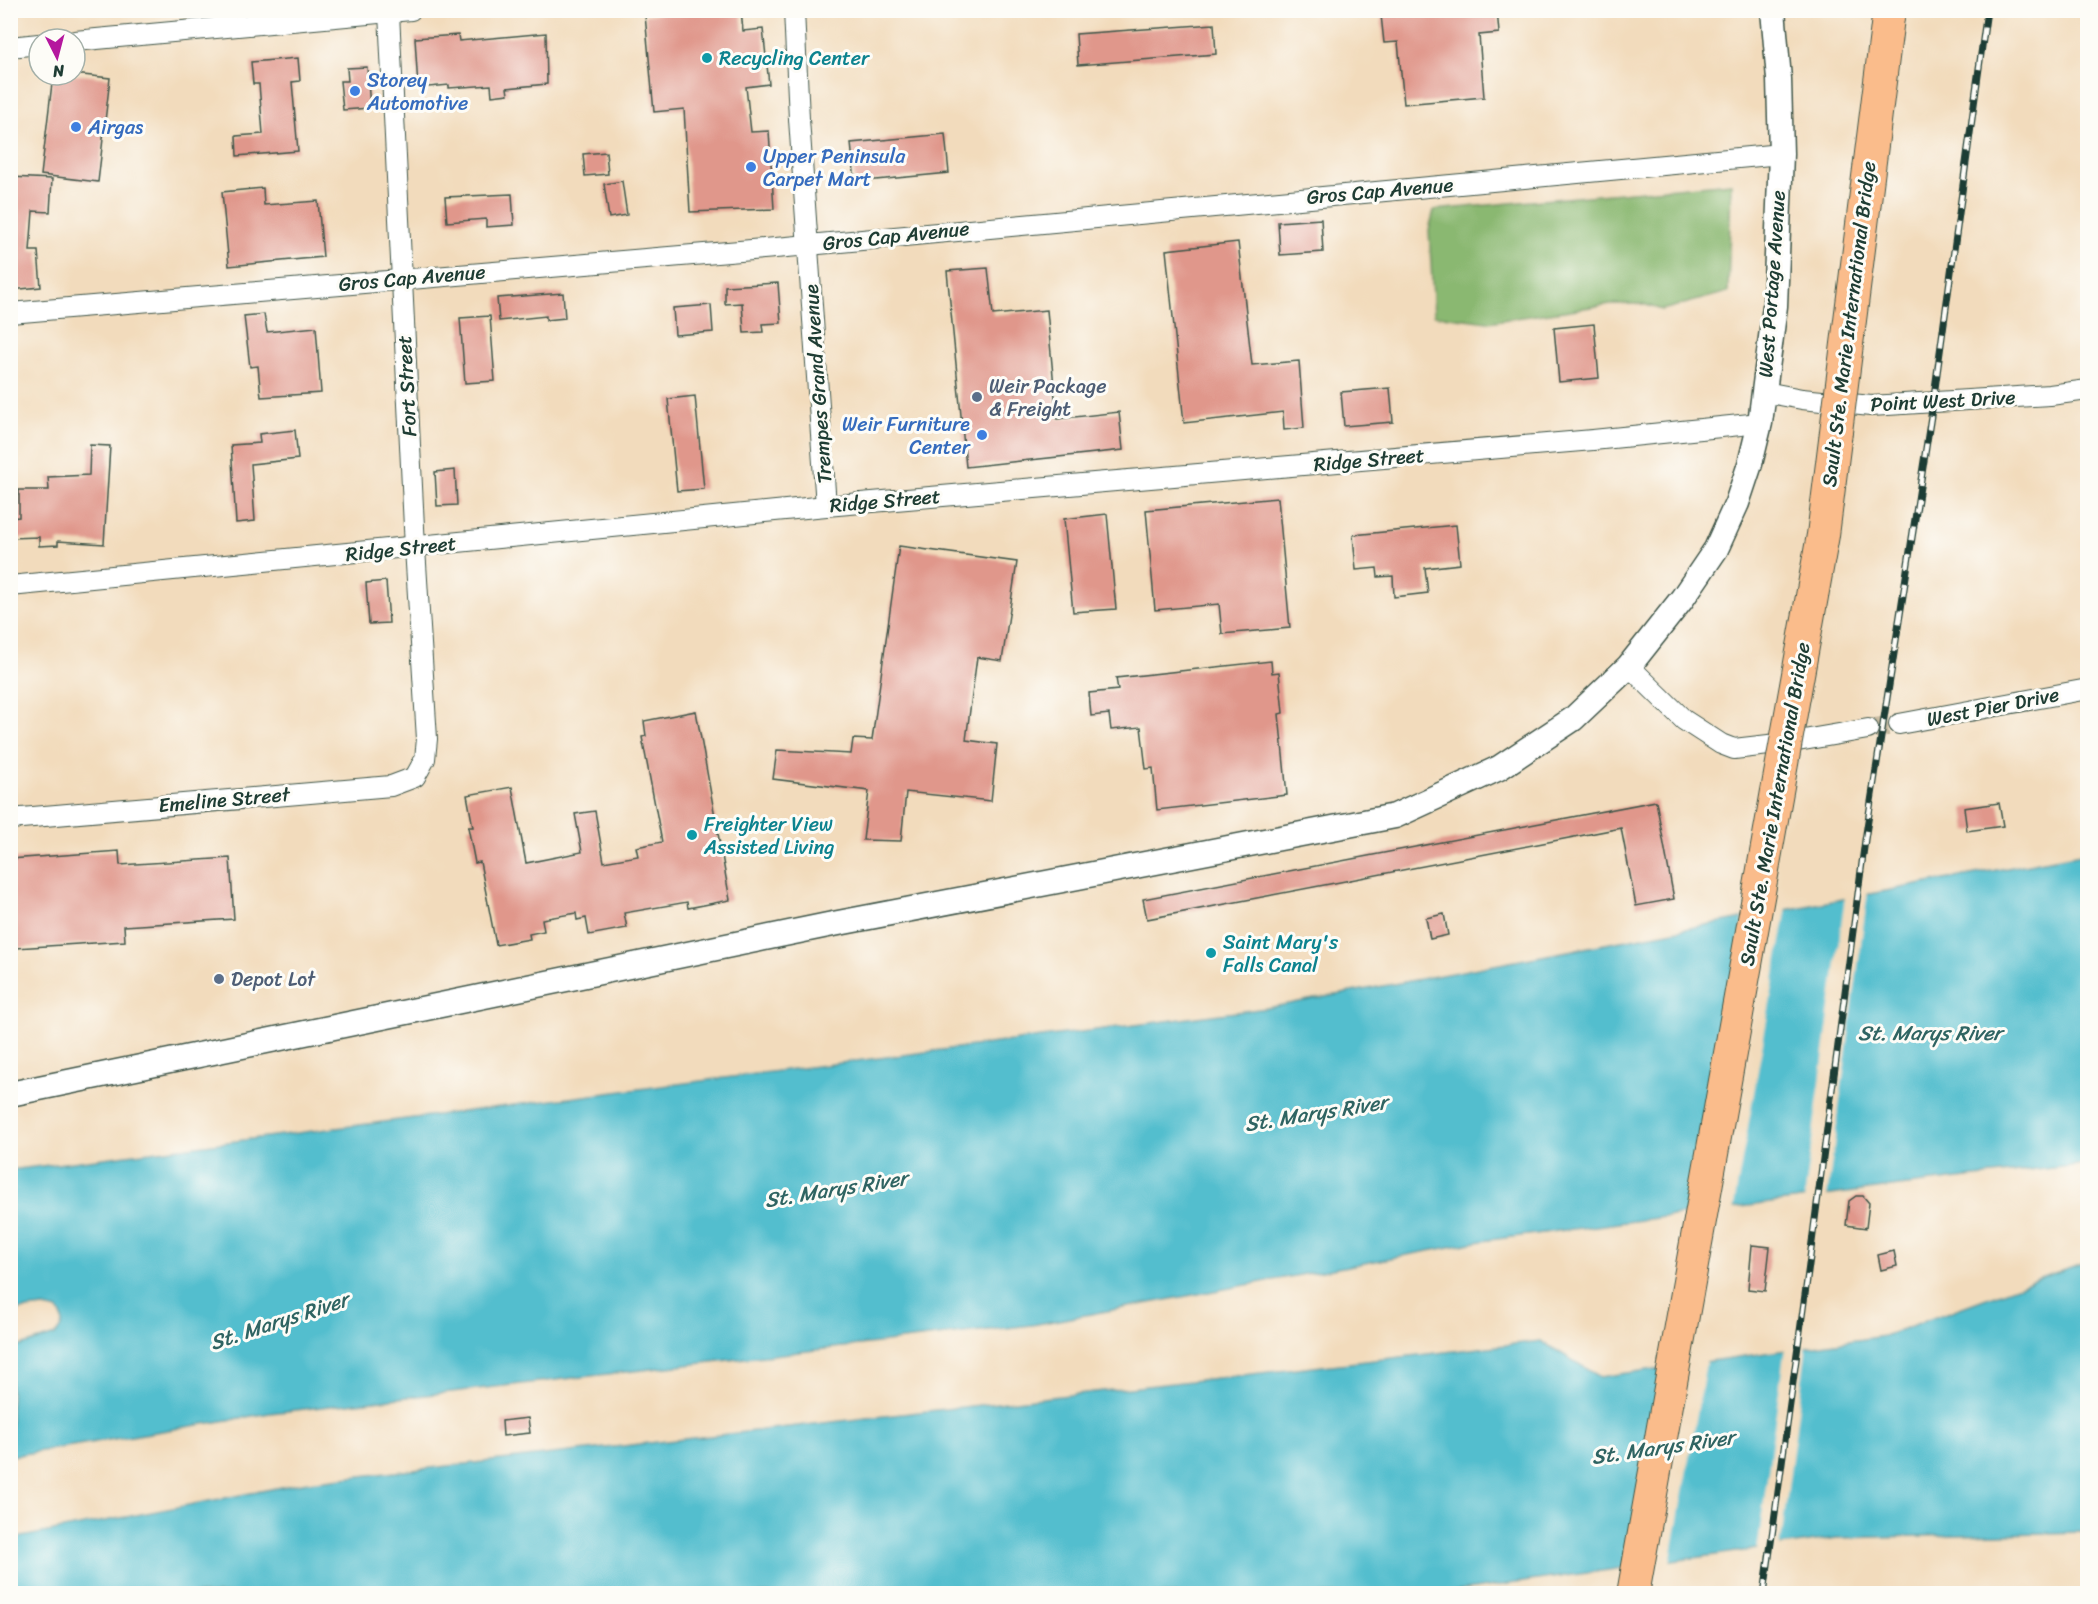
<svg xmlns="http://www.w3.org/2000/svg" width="2098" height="1604" font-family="Sriracha,sans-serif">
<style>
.forest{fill:#8ab871;stroke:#547a52;stroke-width:1.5}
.water{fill:#53bece;stroke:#397e81;stroke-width:1.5}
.pier{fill:#f2dbbc}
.building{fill:#e0978b}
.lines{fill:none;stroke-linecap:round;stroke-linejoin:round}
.minor-tunnel{stroke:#c8bba1;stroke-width:20;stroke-dasharray:20 10;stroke-linecap:butt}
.minor-casing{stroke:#3f5548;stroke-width:22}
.tertiary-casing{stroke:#3f5548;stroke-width:27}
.minor{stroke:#fff;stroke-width:20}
.tertiary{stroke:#fff;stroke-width:24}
.rail-casing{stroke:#1f3d34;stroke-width:7}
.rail{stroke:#fdfcf7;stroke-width:4.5;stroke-dasharray:14;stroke-linecap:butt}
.trunk-bridge-casing{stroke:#3f5548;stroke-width:34;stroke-linecap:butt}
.trunk-bridge{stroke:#fabc8b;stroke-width:32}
.culture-dot{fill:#0f9aa8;stroke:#fdfcf7;stroke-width:2}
.shop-dot{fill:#3f7fe0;stroke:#fdfcf7;stroke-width:2}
.service-dot{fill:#5c6f8a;stroke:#fdfcf7;stroke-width:2}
.labels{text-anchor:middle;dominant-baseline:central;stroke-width:6;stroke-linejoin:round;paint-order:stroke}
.culture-label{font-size:20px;fill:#0d838f;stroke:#fdfcf7;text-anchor:start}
.shop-label{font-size:20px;fill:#366cbe;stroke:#fdfcf7;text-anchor:start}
.street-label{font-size:20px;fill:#1f3d34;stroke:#fdfcf7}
.service-label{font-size:20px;fill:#4e5e75;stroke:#fdfcf7;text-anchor:start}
.water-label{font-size:21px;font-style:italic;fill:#2f6462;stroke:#fdfcf7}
</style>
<rect width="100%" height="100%" fill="#fdfcf7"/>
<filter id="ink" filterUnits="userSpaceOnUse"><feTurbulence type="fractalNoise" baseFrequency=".0167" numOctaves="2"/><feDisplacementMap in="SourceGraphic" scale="12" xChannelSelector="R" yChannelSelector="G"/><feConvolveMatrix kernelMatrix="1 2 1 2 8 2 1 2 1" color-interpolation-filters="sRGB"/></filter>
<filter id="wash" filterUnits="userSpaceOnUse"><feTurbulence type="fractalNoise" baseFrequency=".008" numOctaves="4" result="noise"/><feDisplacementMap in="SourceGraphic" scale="24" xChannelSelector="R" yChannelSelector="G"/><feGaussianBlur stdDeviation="1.35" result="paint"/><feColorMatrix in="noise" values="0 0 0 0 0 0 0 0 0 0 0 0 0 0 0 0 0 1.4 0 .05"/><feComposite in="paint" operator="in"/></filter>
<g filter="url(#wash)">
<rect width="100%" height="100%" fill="#f2dbbc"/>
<!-- forest -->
<path class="forest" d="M1731,183l-3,109 -66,18 -19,-6h-32l-123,18 -54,-7 -5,-85 5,-20z"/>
<!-- water -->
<g class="water">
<path d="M2087,853v311l-188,22 -417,55 -450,84 -762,88 -259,43v-107l44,-14c8,-8 10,-16 3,-25l-14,-3 -33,4v-141l1256,-162z"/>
<path d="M2087,1261v280h-4l-1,-9 -245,6 -399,56h-1427v-55l297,-57 1233,-141 59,36 284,-41z"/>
</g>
<!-- pier -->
<g class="pier">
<path d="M1868,891l-41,307 -23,3 41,-305z"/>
<path d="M1787,907l-54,304 -41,5 52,-301z"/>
<path d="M1807,1344l-27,205 -23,3 28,-205z"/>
<path d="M1707,1358l-37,206 -39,6 36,-206z"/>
</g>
<g id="blocks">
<!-- building -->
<g class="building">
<path d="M691,10h50l2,21 20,-2 6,55 -23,3 5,45 18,-1 5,78 -84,3 -6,-103 -30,3 -9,-97z"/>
<path d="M1437,10h60l2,23 -20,2 5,62 -80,7 -6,-62 -14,1 -3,-28z"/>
<path d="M1214,24l2,30 -138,11 -2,-31z"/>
<path d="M546,33l1,51 -40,4 1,6 -16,2 -1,-11 -42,3v-3l-31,3 -3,-50 43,-3 1,6z"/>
<path d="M298,58l2,23 -8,1 6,69 -61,5 -1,-20 27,-2 -4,-50h-6l-2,-22z"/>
<path d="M367,67l3,41 -27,2 -3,-29h8l-1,-13z"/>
<path d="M53,75h30l27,3 -12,104 -57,-7z"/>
<path d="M945,134l4,39 -94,9 -4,-39z"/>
<path d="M606,152l2,22 -23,2 -2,-22z"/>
<path d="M10,177l42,2 -2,33 -17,-1 -3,40h8l3,36 -31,3z"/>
<path d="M622,181l5,34 -18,3 -5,-34z"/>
<path d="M263,188l1,17 54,-4 5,56 -94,9 -7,-74z"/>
<path d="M512,194l2,31 -28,2v-8l-39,3 -2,-25z"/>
<path d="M1321,219l2,33 -43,3 -2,-33z"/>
<path d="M1238,242l14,123 47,-4 5,67 -20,2 -1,-18 -99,11 -18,-173z"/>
<path d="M988,268l5,47 54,-5 10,109 62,-7 4,38 -157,17 -19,-196z"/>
<path d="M778,283l3,40 -19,1 1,8 -19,1 -2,-30 -17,1v-18z"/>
<path d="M563,293l2,25 -19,2v-4l-47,5 -2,-23z"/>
<path d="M711,305l2,27 -38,3 -2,-27z"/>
<path d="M264,314l3,18 49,-5 5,66 -60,4 -3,-31 -8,1 -6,-51z"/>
<path d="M490,316l5,65 -30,2 -5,-65z"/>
<path d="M1594,324l5,54 -40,4 -5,-54z"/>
<path d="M1390,388l3,34 -49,4 -3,-34z"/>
<path d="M695,396l9,93 -27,2 -9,-92z"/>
<path d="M295,430l3,29 -47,5 4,57 -19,2 -5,-78 29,-2 -1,-9z"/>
<path d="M90,445l20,1 -6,98 -46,-3v4l-19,1v-9l-29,1v-20l9,-1v-27h30l-1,-13 41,-2z"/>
<path d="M455,470l2,35 -20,1 -2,-34z"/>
<path d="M1278,498l12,130 -68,6 -3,-30 -64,6 -9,-100z"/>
<path d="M1107,514l9,95 -43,3 -9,-93z"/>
<path d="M1456,525l4,39 -35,4 3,25 -34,4 -1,-21 -15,1 -1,-9 -21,2 -3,-35z"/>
<path d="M899,546l118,16 -15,99 -25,-4 -11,83 31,4 -6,57 -85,-9 -5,49 -38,-1 6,-49 -96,-12 4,-29 74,4 2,-15 19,1z"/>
<path d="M386,581l3,42 -20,1 -3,-41z"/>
<path d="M1271,661l1,12 7,-1 4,41 -4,1 8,81 -130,15 -4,-42 -7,1 -5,-42 -30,3 -2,-16 -18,2 -2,-23 29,-3 -2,-12z"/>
<path d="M696,711l34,189 -42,8 -1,-6 -63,11 3,15 -38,7 -3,-17 -9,2 -1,-7 -34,6 2,12 -15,3 1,5 -34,6 -16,-83 -5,1 -7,-36h5l-6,-32 45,-8 14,76 56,-11 -7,-38 20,-3 9,51 34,-6 -2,-9 26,-5 -20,-105 4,-1 -2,-15z"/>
<path d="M1656,801l18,98 -38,7 -15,-78 -474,91 -4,-20z"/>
<path d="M1999,803l4,23 -36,5 -3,-23z"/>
<path d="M119,851l1,14 110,-7 4,61 -110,7 1,15 -109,7 -6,-89z"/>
<path d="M1444,914l4,21 -18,4 -4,-21z"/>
<path d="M1856,1196h7l6,7 -3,25 -20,-3 3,-24z"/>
<path d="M1752,1245l18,2 -5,44 -17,-2z"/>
<path d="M1894,1251l3,15 -16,4 -3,-15z"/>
<path d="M528,1418l2,15 -27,3 -1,-15z"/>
</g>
</g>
</g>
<g filter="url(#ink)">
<use href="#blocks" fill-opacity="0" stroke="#3f5548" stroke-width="1.5"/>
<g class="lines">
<!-- minor-tunnel -->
<path class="minor-tunnel" d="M1868,729l31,-5"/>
<!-- minor casing -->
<g class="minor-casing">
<g id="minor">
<path d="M794,10l5,109 27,387"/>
<path d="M75,41l336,-31"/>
<path d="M10,47l29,-3"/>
<path d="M10,313l777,-66 994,-93"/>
<path d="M1764,392l38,7 69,7 179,-11 38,-5"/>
<path d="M10,586l816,-80 767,-66 167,-17"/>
<path d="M1629,666l55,54 37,24 13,5 52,-6 82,-14"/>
<path d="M1899,724l189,-35"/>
<path d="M10,819l381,-33 24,-9 10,-18 2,-20 -12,-191 -26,-535"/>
</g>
</g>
<!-- tertiary casing -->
<g class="tertiary-casing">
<path id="tertiary" d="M10,1094l818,-169 567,-109 104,-48 74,-49 56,-53 53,-67 34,-50 21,-46 13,-39 10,-41 15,-117 6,-152 -2,-75 -6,-69"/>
</g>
<!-- minor -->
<use href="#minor" class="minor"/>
<!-- tertiary -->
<use href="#tertiary" class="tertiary"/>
<!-- rail casing -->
<g class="rail-casing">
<path id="rail" d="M1764,1594l43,-314 58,-440 68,-437 54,-393"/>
</g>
<!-- rail -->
<use href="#rail" class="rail"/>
<!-- trunk-bridge casing -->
<g class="trunk-bridge-casing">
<path id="trunk-bridge" d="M1633,1594l190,-1059 66,-525"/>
</g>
<!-- trunk-bridge -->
<use href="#trunk-bridge" class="trunk-bridge"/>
</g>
</g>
<!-- markers -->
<g class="culture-dot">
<circle cx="707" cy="58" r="6"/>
<circle cx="692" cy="835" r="6"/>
<circle cx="1211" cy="953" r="6"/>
</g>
<g class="shop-dot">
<circle cx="355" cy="91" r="6"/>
<circle cx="76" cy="127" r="6"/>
<circle cx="751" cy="167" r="6"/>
<circle cx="982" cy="435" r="6"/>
</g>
<g class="service-dot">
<circle cx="977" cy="397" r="6"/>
<circle cx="219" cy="979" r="6"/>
</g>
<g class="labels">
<!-- culture labels -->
<g class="culture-label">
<text x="719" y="58">Recycling Center</text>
<text x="704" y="824">Freighter View<tspan x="704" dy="23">Assisted Living</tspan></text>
<text x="1223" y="942">Saint Mary's<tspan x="1223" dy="23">Falls Canal</tspan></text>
</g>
<!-- shop labels -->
<g class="shop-label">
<text x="367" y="80">Storey<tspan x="367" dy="23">Automotive</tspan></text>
<text x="88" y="127">Airgas</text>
<text x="763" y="156">Upper Peninsula<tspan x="763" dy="23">Carpet Mart</tspan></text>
<text x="970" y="424" text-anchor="end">Weir Furniture<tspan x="970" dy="23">Center</tspan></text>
</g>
<!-- street labels -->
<g class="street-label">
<text transform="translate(1380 191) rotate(-5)">Gros Cap Avenue</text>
<text transform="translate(896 236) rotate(-6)">Gros Cap Avenue</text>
<text transform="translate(412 278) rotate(-5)">Gros Cap Avenue</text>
<text transform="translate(1772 284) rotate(-86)">West Portage Avenue</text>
<text transform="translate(1849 324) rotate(-83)">Sault Ste. Marie International Bridge</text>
<text transform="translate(818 384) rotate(-94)">Trempes Grand Avenue</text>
<text transform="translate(407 386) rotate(-93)">Fort Street</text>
<text transform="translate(1943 401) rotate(-3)">Point West Drive</text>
<text transform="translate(1369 460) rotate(-5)">Ridge Street</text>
<text transform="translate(885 501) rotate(-5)">Ridge Street</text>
<text transform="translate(401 549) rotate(-6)">Ridge Street</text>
<text transform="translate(1993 707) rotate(-11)">West Pier Drive</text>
<text transform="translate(224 800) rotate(-5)">Emeline Street</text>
<text transform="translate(1775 804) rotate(-80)">Sault Ste. Marie International Bridge</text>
</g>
<!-- service labels -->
<g class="service-label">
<text x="989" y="386">Weir Package<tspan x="989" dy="23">&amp; Freight</tspan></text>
<text x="231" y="979">Depot Lot</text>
</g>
<!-- water labels -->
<g class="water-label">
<text x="1930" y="1033">St. Marys River</text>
<text transform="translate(1316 1113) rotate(-9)">St. Marys River</text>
<text transform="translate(836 1189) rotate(-9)">St. Marys River</text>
<text transform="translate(279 1321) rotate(-18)">St. Marys River</text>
<text transform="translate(1663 1447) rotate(-8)">St. Marys River</text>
</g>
</g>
<!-- margin -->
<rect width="2098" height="1604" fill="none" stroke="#fdfcf7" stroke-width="36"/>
<!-- north arrow -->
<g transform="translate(57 57) rotate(174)"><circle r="28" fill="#fdfcf7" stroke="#a4b0a9" stroke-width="1.5"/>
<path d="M0-4.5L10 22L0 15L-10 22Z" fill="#b5179e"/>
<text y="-9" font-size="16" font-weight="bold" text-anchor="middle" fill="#1f3d34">N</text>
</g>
</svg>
